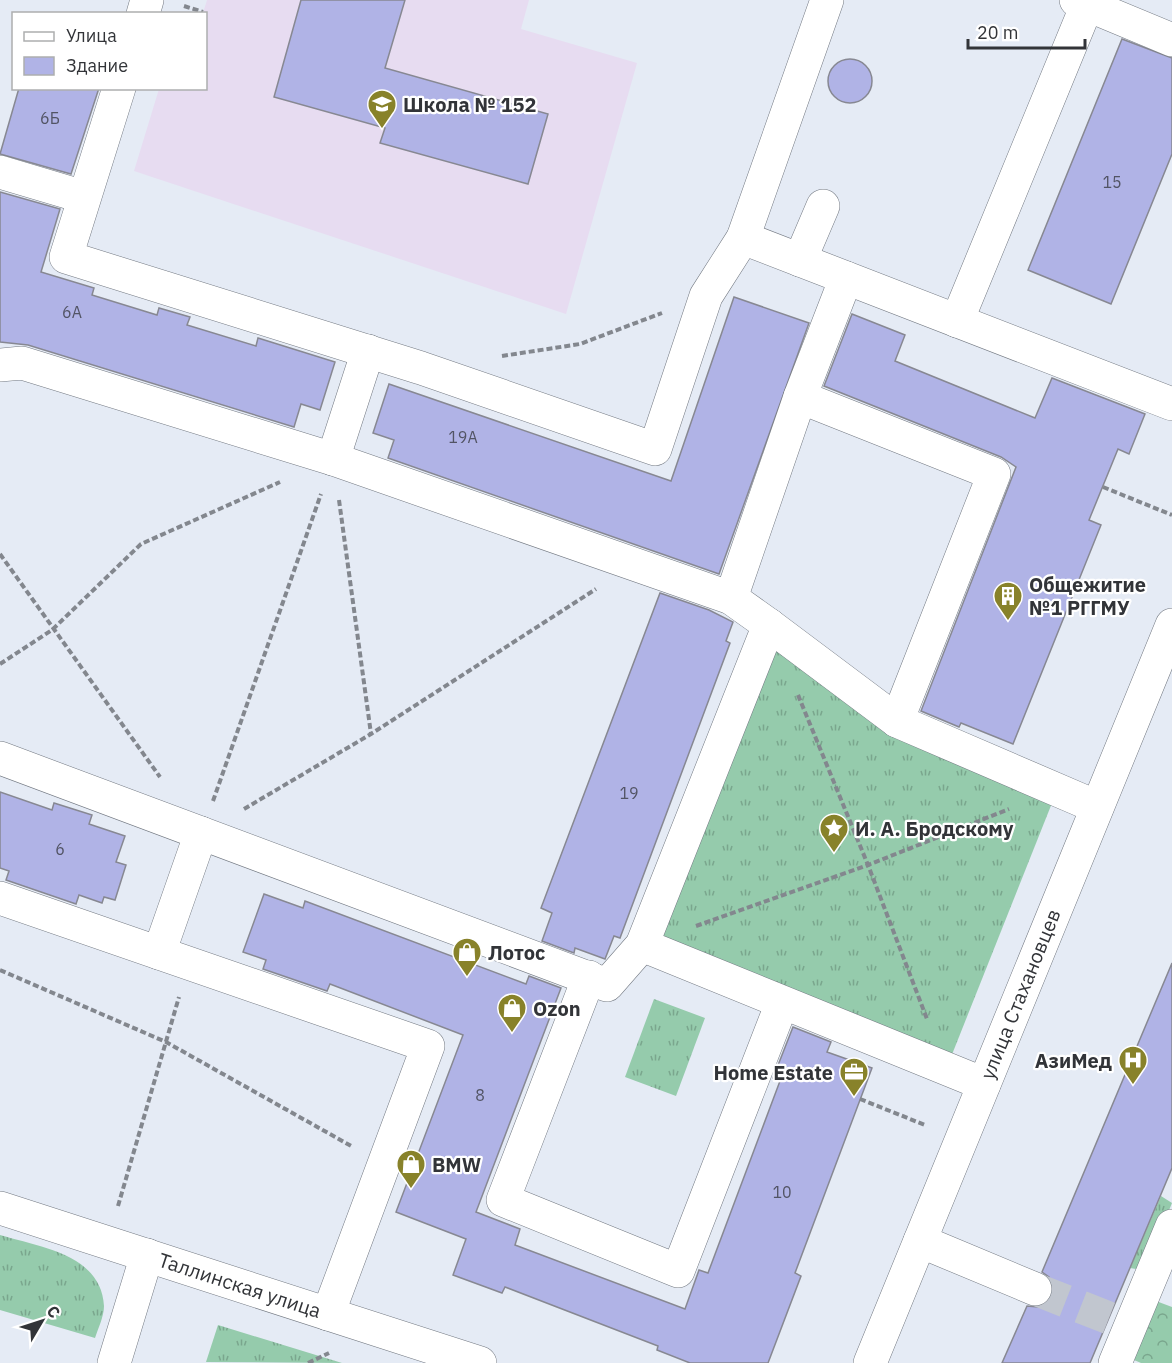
<svg xmlns="http://www.w3.org/2000/svg" width="1172" height="1363" font-family="'IBM Plex Sans',sans-serif">
<style>
.education{fill:#e7dcf1}
.grass{fill:url(#grass-tufts)}
.forest{fill:url(#forest-crowns)}
.building{fill:#b0b3e6;stroke:#878892;stroke-width:1.5}
.lines{fill:none;stroke-linecap:round;stroke-linejoin:round}
.minor-tunnel{stroke:#c1c6cf;stroke-width:33;stroke-dasharray:33 16;stroke-linecap:butt}
.minor-casing{stroke:#747a83;stroke-width:34}
.path{stroke:#83878e;stroke-width:4;stroke-dasharray:6 3;stroke-linecap:butt}
.minor{stroke:#fff;stroke-width:33}
.labels{text-anchor:middle;dominant-baseline:central;stroke-width:4.5;stroke-linejoin:round;paint-order:stroke}
.number-label{font-size:16px;fill:#525464}
.poi-label{font-size:20px;font-weight:bold;fill:#323438;stroke:#fff;text-anchor:start}
.street-label{font-size:20px;fill:#323438;stroke:#fff}
</style>
<defs>
<pattern id="grass-tufts" width="24" height="20" patternUnits="userSpaceOnUse" patternTransform="scale(1.5)"><rect width="24" height="20" fill="#95cbac"/><path d="M3 7l-1-3M5 7V3M7 7l1-3M15 17l-1-3M17 17v-4M19 17l1-3" fill="none" stroke="#7aa68d"/></pattern>
<pattern id="forest-crowns" width="20" height="18" patternUnits="userSpaceOnUse" patternTransform="scale(1.5)"><rect width="20" height="18" fill="#95cbac"/><path d="M2 6a3 3 0 1 1 6 0M12 15a3 3 0 1 1 6 0" fill="none" stroke="#7aa68d"/></pattern>
</defs>
<rect width="100%" height="100%" fill="#e5ebf5"/>
<!-- education -->
<path class="education" d="M207,0h322l-8,29 116,34 -71,251 -432,-143 25,-82 47,-1v-74l-3,-1z"/>
<!-- grass -->
<g class="grass">
<path d="M772,639l282,159 -103,259 -295,-120z"/>
<path d="M654,999l51,19 -29,78 -51,-19z"/>
<path d="M1161,1196l11,7 -25,61 -5,6 -12,-2z"/>
<path d="M0,1235c40,12 101,19 104,71 0,10 -6,23 -9,32l-95,-28z"/>
<path d="M218,1325l124,38 -136,-1z"/>
</g>
<!-- forest -->
<path class="forest" d="M1156,1301l16,6v56h-31l-7,-3z"/>
<!-- building -->
<g class="building">
<path d="M301,0h104l-20,68 163,46 -20,70 -148,-41 5,-15 -111,-31z"/>
<path d="M1122,39l50,19v96l-61,150 -83,-34z"/>
<circle cx="850" cy="81" r="22"/>
<path d="M19,88h80l-28,86 -71,-20z"/>
<path d="M0,192l60,17 -19,63 53,16 -2,7 65,20 2,-7 31,9 -3,8 69,21 2,-8 77,24 -15,48 -19,-6 -7,23 -266,-82 -28,-3z"/>
<path d="M734,297l75,26 -90,251 -331,-116 6,-18 -21,-7 16,-49 282,97z"/>
<path d="M852,314l53,21 -10,26 140,57 17,-40 93,36 -16,40 -11,-5 -29,71 12,5 -88,219 -52,-21 -2,4 -38,-16 95,-244 -15,-10 -177,-71z"/>
<path d="M660,593l49,17 24,12 -7,19 4,2 -110,295 -6,-2 -9,23 -30,-11 -1,5 -32,-12 10,-28 -11,-5z"/>
<path d="M0,792l52,18 2,-7 38,12 -3,9 36,12 -9,26 10,3 -11,35 -11,-3 -2,6 -23,-8 -3,9 -70,-24 3,-9 -9,-3z"/>
<path d="M264,894l39,14 2,-7 221,83 3,-8 32,12 -85,224 44,17 -5,16 170,64 14,-39 9,3 72,-192 -7,-3 20,-51 38,15 -4,10 45,16 -77,205 6,3 -33,87h-78l-33,-13 1,-4 -153,-59 -3,6 -49,-18 13,-36 -70,-27 67,-177 -133,-51 -3,7 -64,-22 3,-9 -23,-8z"/>
<path d="M1172,963v205l-82,195h-88l25,-57 11,1 8,-3 6,-7 1,-11 -4,-9 -7,-5z"/>
</g>
<g class="lines">
<!-- minor-tunnel -->
<path class="minor-tunnel" d="M1035,1289l74,29"/>
<!-- minor casing -->
<g class="minor-casing">
<g id="minor">
<path d="M1076,0l96,40"/>
<path d="M143,14l4,-14"/>
<path d="M119,88l-53,169 355,111 234,81 51,-153 37,-58 84,-238"/>
<path d="M0,172l84,25"/>
<path d="M743,238l429,166"/>
<path d="M800,260l23,-54"/>
<path d="M957,321l130,-316"/>
<path d="M0,365l22,-2 311,96 398,139 38,27 -127,320 -35,40 -607,-227"/>
<path d="M800,397l194,77 -97,247"/>
<path d="M333,459l35,-108"/>
<path d="M731,598l69,-201 46,-119"/>
<path d="M769,625l128,96 200,86"/>
<path d="M0,898l428,148 -100,268"/>
<path d="M642,945l342,139"/>
<path d="M159,953l42,-120"/>
<path d="M589,977l-86,223 175,71 104,-268"/>
<path d="M0,1208l480,155"/>
<path d="M920,1241l115,48"/>
<path d="M114,1363l33,-108"/>
<path d="M870,1363l302,-738"/>
<path d="M1115,1363l57,-137"/>
</g>
</g>
<!-- path -->
<g class="path">
<path d="M184,6l19,6"/>
<path d="M502,356l78,-12 82,-31"/>
<path d="M1103,487l69,28"/>
<path d="M339,500l32,234"/>
<path d="M0,554l160,223"/>
<path d="M0,664l52,-34 89,-86 139,-62"/>
<path d="M798,695l70,170 59,154"/>
<path d="M213,801l108,-307"/>
<path d="M244,809l127,-75 225,-145"/>
<path d="M696,926l172,-61 141,-56"/>
<path d="M0,970l166,72 187,105"/>
<path d="M860,1099l65,26"/>
<path d="M118,1206l61,-209"/>
<path d="M308,1363l21,-10"/>
</g>
<!-- minor -->
<use href="#minor" class="minor"/>
</g>
<!-- icons -->
<defs>
<g id="school-pin" transform="scale(1.5)"><path d="M0 17L-7.5 6A9.5 9.5 0 1 1 7.5 6Z" fill="#88822a" stroke="#fff"/><path d="M0-5L7-2L0 1L-7-2ZM-4 1L0 2.5L4 1V4Q0 6-4 4Z" fill="#fff"/></g>
<g id="building-pin" transform="scale(1.5)"><path d="M0 17L-7.5 6A9.5 9.5 0 1 1 7.5 6Z" fill="#88822a" stroke="#fff"/><path d="M-4-6H4V6H1V3H-1V6H-4ZM-2.5-4.3h1.7v1.8h-1.7ZM.8-4.3h1.7v1.8H.8ZM-2.5-1h1.7V.8h-1.7ZM.8-1h1.7V.8H.8Z" fill="#fff"/></g>
<g id="sight-pin" transform="scale(1.5)"><path d="M0 17L-7.5 6A9.5 9.5 0 1 1 7.5 6Z" fill="#88822a" stroke="#fff"/><path d="M0-6L1.8-2.2L6-1.7L2.9 1.2L3.7 5.4L0 3.3L-3.7 5.4L-2.9 1.2L-6-1.7L-1.8-2.2Z" fill="#fff"/></g>
<g id="shop-pin" transform="scale(1.5)"><path d="M0 17L-7.5 6A9.5 9.5 0 1 1 7.5 6Z" fill="#88822a" stroke="#fff"/><path d="M-5-2.5h2.3a2.7 3.5 0 0 1 5.4 0H5L5.5 6h-11ZM-1.5-2.5h3a1.5 2.3 0 0 0-3 0Z" fill="#fff"/></g>
<g id="hospital-pin" transform="scale(1.5)"><path d="M0 17L-7.5 6A9.5 9.5 0 1 1 7.5 6Z" fill="#88822a" stroke="#fff"/><path d="M-5-5h3v3.5h4V-5h3V5h-3V1.5h-4V5h-3Z" fill="#fff"/></g>
<g id="office-pin" transform="scale(1.5)"><path d="M0 17L-7.5 6A9.5 9.5 0 1 1 7.5 6Z" fill="#88822a" stroke="#fff"/><path d="M-6-3h4V-5.5h4V-3h4V5H-6ZM-1-4.5V-3h2v-1.5ZM-6 0V1H6V0Z" fill="#fff"/></g>
</defs>
<g fill-rule="evenodd">
<use href="#school-pin" x="382" y="104"/>
<use href="#building-pin" x="1008" y="596"/>
<use href="#sight-pin" x="834" y="828"/>
<use href="#shop-pin" x="467" y="952"/>
<use href="#shop-pin" x="512" y="1008"/>
<use href="#hospital-pin" x="1133" y="1060"/>
<use href="#office-pin" x="854" y="1072"/>
<use href="#shop-pin" x="411" y="1164"/>
</g>
<g class="labels">
<!-- number labels -->
<g class="number-label">
<text x="50" y="118">6Б</text>
<text x="1112" y="182">15</text>
<text x="72" y="312">6А</text>
<text x="463" y="437">19А</text>
<text x="629" y="793">19</text>
<text x="60" y="849">6</text>
<text x="480" y="1095">8</text>
<text x="782" y="1192">10</text>
</g>
<!-- poi labels -->
<g class="poi-label">
<text x="403" y="104">Школа № 152</text>
<text x="1029" y="584">Общежитие<tspan x="1029" dy="23">№1 РГГМУ</tspan></text>
<text x="855" y="828">И. А. Бродскому</text>
<text x="488" y="952">Лотос</text>
<text x="533" y="1008">Ozon</text>
<text x="1112" y="1060" text-anchor="end">АзиМед</text>
<text x="833" y="1072" text-anchor="end">Home Estate</text>
<text x="432" y="1164">BMW</text>
</g>
<!-- street labels -->
<g class="street-label">
<text transform="translate(1020 994) rotate(-68)">улица Стахановцев</text>
<text transform="translate(240 1285) rotate(18)">Таллинская улица</text>
</g>
</g>
<!-- legend -->
<rect x="12" y="12" width="195" height="78" fill="#ffffff" stroke="#adaeaf" stroke-width="1.5"/>
<rect x="24" y="32" width="30" height="9" fill="#ffffff" stroke="#adaeaf" stroke-width="1.5"/>
<text x="66" y="42" font-size="18" fill="#323438">Улица</text>
<rect x="24" y="57" width="30" height="18" fill="#b0b3e6" stroke="#adaeaf" stroke-width="1.5"/>
<text x="66" y="72" font-size="18" fill="#323438">Здание</text>
<!-- north arrow -->
<g transform="translate(42 1321) rotate(51)" stroke="#ffffff" stroke-width="4.5" paint-order="stroke">
<path d="M0-4.5L10 22L0 15L-10 22Z" fill="#323438"/>
<text y="-9" font-size="16" font-weight="bold" text-anchor="middle" fill="#323438">С</text>
</g>
<!-- scale -->
<path d="M968 39v9h117v-9" fill="none" stroke="#323438" stroke-width="3"/>
<text x="977" y="39" font-size="18" fill="#323438" stroke="#ffffff" stroke-width="4.5" paint-order="stroke">20 m</text>
</svg>
